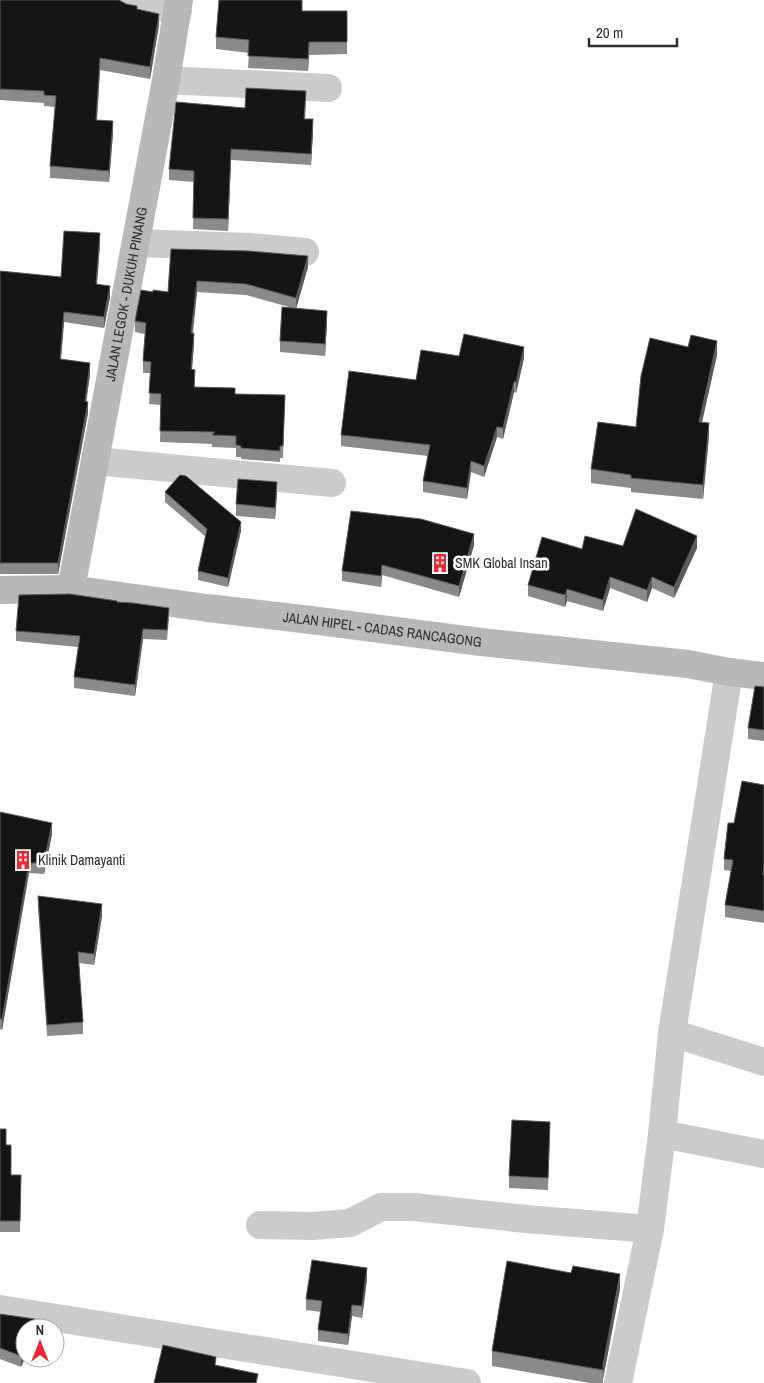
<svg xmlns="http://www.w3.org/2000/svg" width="764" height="1383" font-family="'Archivo Narrow',sans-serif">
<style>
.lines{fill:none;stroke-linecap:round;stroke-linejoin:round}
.street{stroke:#cbcbcb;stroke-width:28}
.secondary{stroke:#b8b8b8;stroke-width:28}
.wall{fill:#8a8a8a}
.shaded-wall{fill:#5b5b5b}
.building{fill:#151515;stroke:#5b5b5b}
.labels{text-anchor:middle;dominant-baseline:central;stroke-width:5;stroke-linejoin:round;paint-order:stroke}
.street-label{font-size:14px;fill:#2e2e2e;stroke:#fff}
.poi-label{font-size:14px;fill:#2e2e2e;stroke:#fff;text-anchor:start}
</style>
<rect width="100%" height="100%" fill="#fff"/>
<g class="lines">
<!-- street -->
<g class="street">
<path d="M129,0l49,11"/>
<path d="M166,80l162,8"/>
<path d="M137,243l113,4 55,5"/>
<path d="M95,461l237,22"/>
<path d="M672,1033l92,29"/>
<path d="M662,1134l102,20"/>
<path d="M260,1225l53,1 37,-3 31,-16h33l112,12 124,10"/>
<path d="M0,1309c155,26 311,49 467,74"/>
<path d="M618,1383l32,-154 12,-95 10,-101 57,-361"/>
</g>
<!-- secondary -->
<g class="secondary">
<path id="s1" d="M71,589l95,-509 13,-80"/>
<path id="s2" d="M0,590l71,-1 136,19 104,12 170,22 207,22 41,8 35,4"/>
</g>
</g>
<!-- wall -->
<g class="wall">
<path d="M0,0l137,10 22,15 -9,54 -50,-9 -3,50 16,13 -4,49 -59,-4v-12l5,-59 -11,-1v-3l-44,-3z"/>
<path d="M302,11h45v43l-38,1 -1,16 -60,-3 1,-15 -33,-4v-12z"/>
<path d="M306,103l-1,16 8,12 -2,34 -80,-5 -3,71 -35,-2 1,-47 -25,-2v-11l76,-61z"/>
<path d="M100,244l-3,40 13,13 -6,31 -40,-6 -3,37 29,15 -4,27 2,12 -30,161h-58v-303l61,6z"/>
<path d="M171,249l137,18 -12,41 31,14 -2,34 -45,-4v-11l9,-34 -43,-12 -49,-3 -4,41 1,11 -2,25 3,12v6l40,7 50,1 -2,63h-3v4l-39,-3v-2h-5v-9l-24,-1v-3l-52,-2 1,-37 -12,-1 2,-31h-8v-12l2,-27 -10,-2v-11l18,-29h15z"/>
<path d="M717,355l-15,67 7,14 -6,63 -72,-7v-4l-40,-5v-14l45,-42z"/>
<path d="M459,356l65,2 -8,35 -2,-1 -11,47 -6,-2 -13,40 -13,-5 -4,27 -44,-7v-11l5,-25 -87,-10v-11l75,-55z"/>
<path d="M165,492l76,39 -13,56 -30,-7v-9l8,-34 -41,-35z"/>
<path d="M277,494l-2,25 -39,-3v-12z"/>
<path d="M474,545l-15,52 -77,-22 -1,12 -39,-6v-10z"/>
<path d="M623,546l74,2 -23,50 -22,-10 -5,14 -37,-14 -7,23 -36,-10 -2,6 -37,-11v-11l54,-36z"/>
<path d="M117,602l52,16 -2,22 -24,-1 -8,57 -61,-8v-11l4,-30 -62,-6v-10z"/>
<path d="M764,687v54l-16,-2v-11z"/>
<path d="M764,785v138l-39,-6v-12l6,-34 -7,-1v-11l10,-36z"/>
<path d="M0,812l52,22 -8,40 -15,-1 -27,157 -2,-1z"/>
<path d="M38,896l64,20 -8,49 -15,-2 4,59v12l-36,2 -9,-129z"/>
<path d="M0,1129l6,16 5,30h10l-1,57h-20z"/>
<path d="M550,1133l-2,57 -39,-2v-12z"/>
<path d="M571,1273l49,16 -17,90v4h-13l-98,-17v-15z"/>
<path d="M367,1279l-5,39 -10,-2 -4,29 -30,-4v-11l3,-18 -15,-2v-11z"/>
<path d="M0,1314l35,14h-10v30l-4,9 -21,-8z"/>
</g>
<!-- shaded-wall -->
<g class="shaded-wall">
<path d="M159,14v11l-9,54v-12z"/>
<path d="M309,42v13l-1,16v-12z"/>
<path d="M100,58v12l-4,62v-12z"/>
<path d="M313,119v12l-2,34v-11z"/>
<path d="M113,121v12l-4,49v-11z"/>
<path d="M231,149v11l-3,71v-12z"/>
<path d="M100,233v11l-4,51v-11z"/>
<path d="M308,256v11l-12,42v-11z"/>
<path d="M197,281v11l-6,52v-11z"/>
<path d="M110,286v11l-6,31v-11z"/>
<path d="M327,311v11l-2,34v-12z"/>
<path d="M64,312v10l-4,48v-11z"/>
<path d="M194,333v11l-3,37v-12z"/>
<path d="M717,341v14l-18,80v-13z"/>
<path d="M524,347v11l-8,35v-11z"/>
<path d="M90,363v11l-5,38v-11z"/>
<path d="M514,382v10l-11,47v-11z"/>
<path d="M88,402v11l-30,161v-11z"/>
<path d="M709,423v13l-6,63v-14z"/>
<path d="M497,427v10l-13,40v-11z"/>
<path d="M471,461v11l-4,27v-11z"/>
<path d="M277,482v12l-2,25v-11z"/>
<path d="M241,522v9l-13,56v-9z"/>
<path d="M474,534v11l-15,52v-11z"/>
<path d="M697,536v12l-23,50v-11z"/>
<path d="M382,565v10l-1,12v-11z"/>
<path d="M610,577v11l-7,23v-11z"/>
<path d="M652,577v11l-5,14v-12z"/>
<path d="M567,589v12l-2,6v-12z"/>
<path d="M143,629v10l-8,57v-11z"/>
<path d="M52,823v11l-8,40v-11z"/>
<path d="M29,863v10l-27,157v-11z"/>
<path d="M102,904v12l-8,49v-11z"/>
<path d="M367,1268v11l-5,39v-12z"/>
<path d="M620,1274v15l-17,90v-14z"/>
<path d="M352,1305v11l-4,29v-11z"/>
<path d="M35,1319v9h-3z"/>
<path d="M25,1346v12l-4,9v-11z"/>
</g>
<!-- building -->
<g class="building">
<path d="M0,0h119l7,4 11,2v3l22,5 -9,53 -50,-9 -4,62 17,1 -4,50 -59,-5 6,-70 -12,-1v-4l-44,-2z"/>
<path d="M219,0h83v11h45v31h-38l-1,17 -60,-3 1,-16 -33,-3z"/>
<path d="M246,88l60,3 -2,28h9l-2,35 -80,-5 -3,70 -35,-1 1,-47 -25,-2 7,-67 69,6z"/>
<path d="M64,231l36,2 -4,51 14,2 -6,31 -40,-5 -4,47 30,4 -5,38 3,1 -30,161h-58v-292l61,6z"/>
<path d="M171,249l78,2 59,5 -12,42 -50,-14 -49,-3 -6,52h3l-3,36 4,1 -1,17 41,1v6l50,1 -2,51h-3v5l-39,-3v-2l-5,-1v-9l-24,-1 3,-3 -55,-1 1,-37 -12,-1 2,-31 -8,-1 3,-38 -11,-2 6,-31 12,2v-2l15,2z"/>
<path d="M282,307l45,4 -2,33 -45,-3z"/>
<path d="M464,334l60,13 -8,35h-2l-11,46 -6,-1 -13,39 -13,-5 -4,27 -44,-7 7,-36 -89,-10 8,-64 67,9 5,-30 38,6z"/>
<path d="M691,335l26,6 -18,81 10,1 -6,62 -72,-7v-3l-40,-6 7,-47 38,5 5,-51 9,-38 38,9z"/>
<path d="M180,475l6,1 55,46 -13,56 -30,-7 9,-42 -42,-37z"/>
<path d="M238,479l39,3 -2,26 -39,-4z"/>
<path d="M636,509l61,27 -23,51 -22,-10 -5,13 -37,-13 -7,23 -36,-11 -2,6 -37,-10 14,-48 40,12 3,-13 38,10z"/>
<path d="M351,511l70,8 53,15 -15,52 -77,-21 -1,11 -39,-5z"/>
<path d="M70,594l47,7v1l16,1 36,5 -2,22 -24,-1 -8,56 -61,-8 6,-41 -64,-5 3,-36z"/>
<path d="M755,686l9,1v43l-16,-2z"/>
<path d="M742,781l22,4v78l-1,12h1v36l-39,-6 8,-45 -9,-1 4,-36h6z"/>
<path d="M0,812l52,11 -8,40h-15l-27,156h-2z"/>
<path d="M38,896l64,8 -8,50 -16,-2 5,70 -36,3z"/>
<path d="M512,1120l38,2 -2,56 -39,-2z"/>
<path d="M0,1129h6v16h5v30h10l-1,46h-20z"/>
<path d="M312,1260l55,8 -5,38 -10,-1 -4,29 -30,-4 4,-29 -16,-2z"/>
<path d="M507,1261l64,12 2,-7 47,8 -17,91v5l-111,-19z"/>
<path d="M0,1314l35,5 -3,9h-7v18l-4,10 -21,-8z"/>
<path d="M163,1345l53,12 -1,8 43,9 -2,9h-102z"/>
</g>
<!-- icons -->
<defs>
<g id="building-bare" transform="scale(1.5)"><path d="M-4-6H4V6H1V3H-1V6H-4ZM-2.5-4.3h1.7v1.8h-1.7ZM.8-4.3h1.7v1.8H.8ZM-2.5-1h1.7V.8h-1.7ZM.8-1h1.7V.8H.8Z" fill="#f02633" stroke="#fff" stroke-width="2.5" paint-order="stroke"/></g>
</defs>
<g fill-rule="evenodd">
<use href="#building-bare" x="440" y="563"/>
<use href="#building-bare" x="23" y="860"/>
</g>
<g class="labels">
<!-- street labels -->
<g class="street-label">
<text stroke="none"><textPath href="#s1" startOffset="300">JALAN LEGOK - DUKUH PINANG</textPath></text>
<text stroke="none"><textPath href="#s2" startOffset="385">JALAN HIPEL - CADAS RANCAGONG</textPath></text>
</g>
<!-- poi labels -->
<g class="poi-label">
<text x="455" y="563">SMK Global Insan</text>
<text x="38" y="860">Klinik Damayanti</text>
</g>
</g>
<!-- north arrow -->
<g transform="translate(40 1343)"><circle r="24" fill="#ffffff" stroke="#ababab"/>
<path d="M0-4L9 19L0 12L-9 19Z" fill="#f02633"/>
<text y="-8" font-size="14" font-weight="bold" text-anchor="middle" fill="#2e2e2e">N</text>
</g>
<!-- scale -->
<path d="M589 38v8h88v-8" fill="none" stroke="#2e2e2e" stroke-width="2.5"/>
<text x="596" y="38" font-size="15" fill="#2e2e2e" stroke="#ffffff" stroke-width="4" paint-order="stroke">20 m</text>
</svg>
